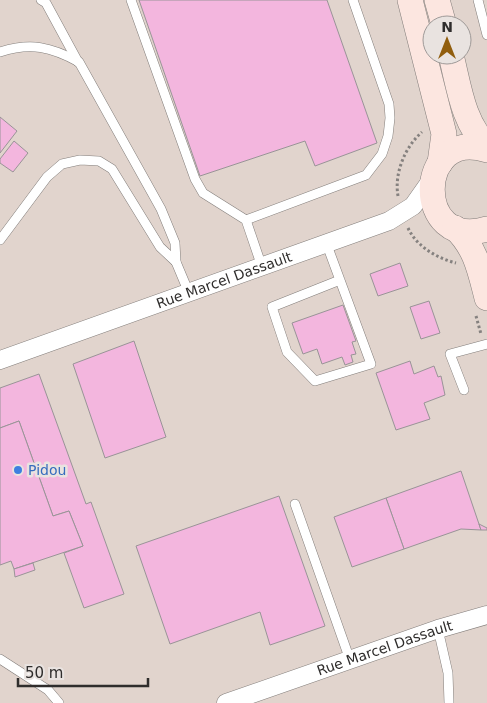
<svg xmlns="http://www.w3.org/2000/svg" width="487" height="703" font-family="'DejaVu Sans',sans-serif">
<style>
.built{fill:#e1d4cd;fill-rule:evenodd}
.building{fill:#f3b6de;stroke:#999497}
.lines{fill:none;stroke-linecap:round;stroke-linejoin:round}
.lane-casing{stroke:#837e7b;stroke-width:10}
.street-casing{stroke:#837e7b;stroke-width:19}
.secondary-casing{stroke:#837e7b;stroke-width:26}
.path{stroke:#85817f;stroke-width:3;stroke-dasharray:2.5 2.5;stroke-linecap:butt}
.lane{stroke:#fff;stroke-width:9}
.street{stroke:#fff;stroke-width:18}
.secondary{stroke:#fce6e0;stroke-width:25}
.shop-dot{fill:#3f7fe0;stroke:#e9e3e0;stroke-width:2}
.labels{text-anchor:middle;dominant-baseline:central;stroke-width:5;stroke-linejoin:round;paint-order:stroke}
.street-label{font-size:14px;fill:#2f2d2c;stroke:#e9e3e0}
.shop-label{font-size:14px;fill:#366cbe;stroke:#e9e3e0;text-anchor:start}
</style>
<rect width="100%" height="100%" fill="#e9e3e0"/>
<!-- built -->
<path class="built" d="M0,0h487v703h-487zM432,25h30v30h-30z"/>
<!-- building -->
<g class="building">
<path d="M139,0h188l50,143 -62,23 -10,-25 -105,35z"/>
<path d="M0,117l17,14 -17,22z"/>
<path d="M14,141l14,12 -15,19 -13,-9v-4z"/>
<path d="M400,263l8,23 -30,10 -8,-22z"/>
<path d="M429,301l11,32 -19,6 -11,-32z"/>
<path d="M343,305l13,36 -4,1 4,12 -5,1 2,7 -8,3 -3,-8 -20,7 -5,-15 -14,5 -11,-31z"/>
<path d="M134,341l32,96 -61,21 -32,-94z"/>
<path d="M410,361l4,13 20,-8 4,11 3,-1 4,19 -21,8 6,16 -34,11 -20,-57z"/>
<path d="M39,374l47,130 5,-2 33,92 -40,14 -20,-55 19,-7 -14,-35 -16,5 -34,-95 -19,7v-40z"/>
<path d="M19,421l34,95 16,-5 14,35 -69,23 -3,-8 -11,4v-137z"/>
<path d="M461,471l20,59 -20,-1 -57,20 -18,-51z"/>
<path d="M279,496l46,130 -55,19 -10,-33 -90,32 -34,-98z"/>
<path d="M386,498l18,51 -52,18 -18,-50z"/>
<path d="M479,524l8,4v2h-6z"/>
<path d="M33,563l2,7 -20,7 -1,-8z"/>
</g>
<g class="lines">
<!-- lane casing -->
<g class="lane-casing">
<g id="lane">
<path d="M41,0l5,3 32,59"/>
<path d="M131,0l64,179 8,14 43,27 16,47"/>
<path d="M478,0l9,35"/>
<path d="M0,52c31,-10 51,-5 79,10l82,147 14,34 1,19 13,31"/>
<path d="M246,220l120,-45 16,-21 6,-18 2,-18 -1,-14 -36,-104"/>
<path d="M0,240l47,-63 15,-13 18,-4 19,1 13,8 48,78 16,15"/>
<path d="M327,245l44,119 -56,17 -28,-29 -15,-45 68,-27"/>
<path d="M464,390l-14,-36 37,-10"/>
<path d="M295,504l55,156"/>
<path d="M438,629l10,44 1,30"/>
<path d="M0,659l48,31 11,13"/>
</g>
</g>
<!-- street casing -->
<g class="street-casing">
<g id="street">
<path id="s1" d="M0,360l389,-139 24,-15 19,-27"/>
<path id="s2" d="M226,703l212,-74 49,-14"/>
</g>
</g>
<!-- secondary casing -->
<g class="secondary-casing">
<g id="secondary">
<path d="M410,0l34,134 -4,29"/>
<path d="M437,0l7,25"/>
<path d="M451,55c8,32 12,68 36,91"/>
<path d="M487,150c-72,-24 -74,102 0,79"/>
<path d="M455,228c21,20 25,43 32,70"/>
</g>
</g>
<!-- path -->
<g class="path">
<path d="M398,196c-4,-23 7,-49 24,-64"/>
<path d="M408,228c9,19 29,30 48,35"/>
<path d="M476,316l5,18"/>
</g>
<!-- lane -->
<use href="#lane" class="lane"/>
<!-- street -->
<use href="#street" class="street"/>
<!-- secondary -->
<use href="#secondary" class="secondary"/>
</g>
<!-- markers -->
<circle class="shop-dot" cx="18" cy="470" r="5"/>
<g class="labels">
<!-- street labels -->
<g class="street-label">
<text stroke="none"><textPath href="#s1" startOffset="238">Rue Marcel Dassault</textPath></text>
<text stroke="none"><textPath href="#s2" startOffset="168">Rue Marcel Dassault</textPath></text>
</g>
<!-- shop labels -->
<g class="shop-label">
<text x="28" y="470">Pidou</text>
</g>
</g>
<!-- north arrow -->
<g transform="translate(447 40)"><circle r="24" fill="#e9e3e0" stroke="#9f9a98"/>
<path d="M0-4L9 19L0 12L-9 19Z" fill="#915e0e"/>
<text y="-8" font-size="14" font-weight="bold" text-anchor="middle" fill="#2f2d2c">N</text>
</g>
<!-- scale -->
<path d="M18 678v8h130v-8" fill="none" stroke="#2f2d2c" stroke-width="2.5"/>
<text x="25" y="678" font-size="15" fill="#2f2d2c" stroke="#e9e3e0" stroke-width="4" paint-order="stroke">50 m</text>
</svg>
